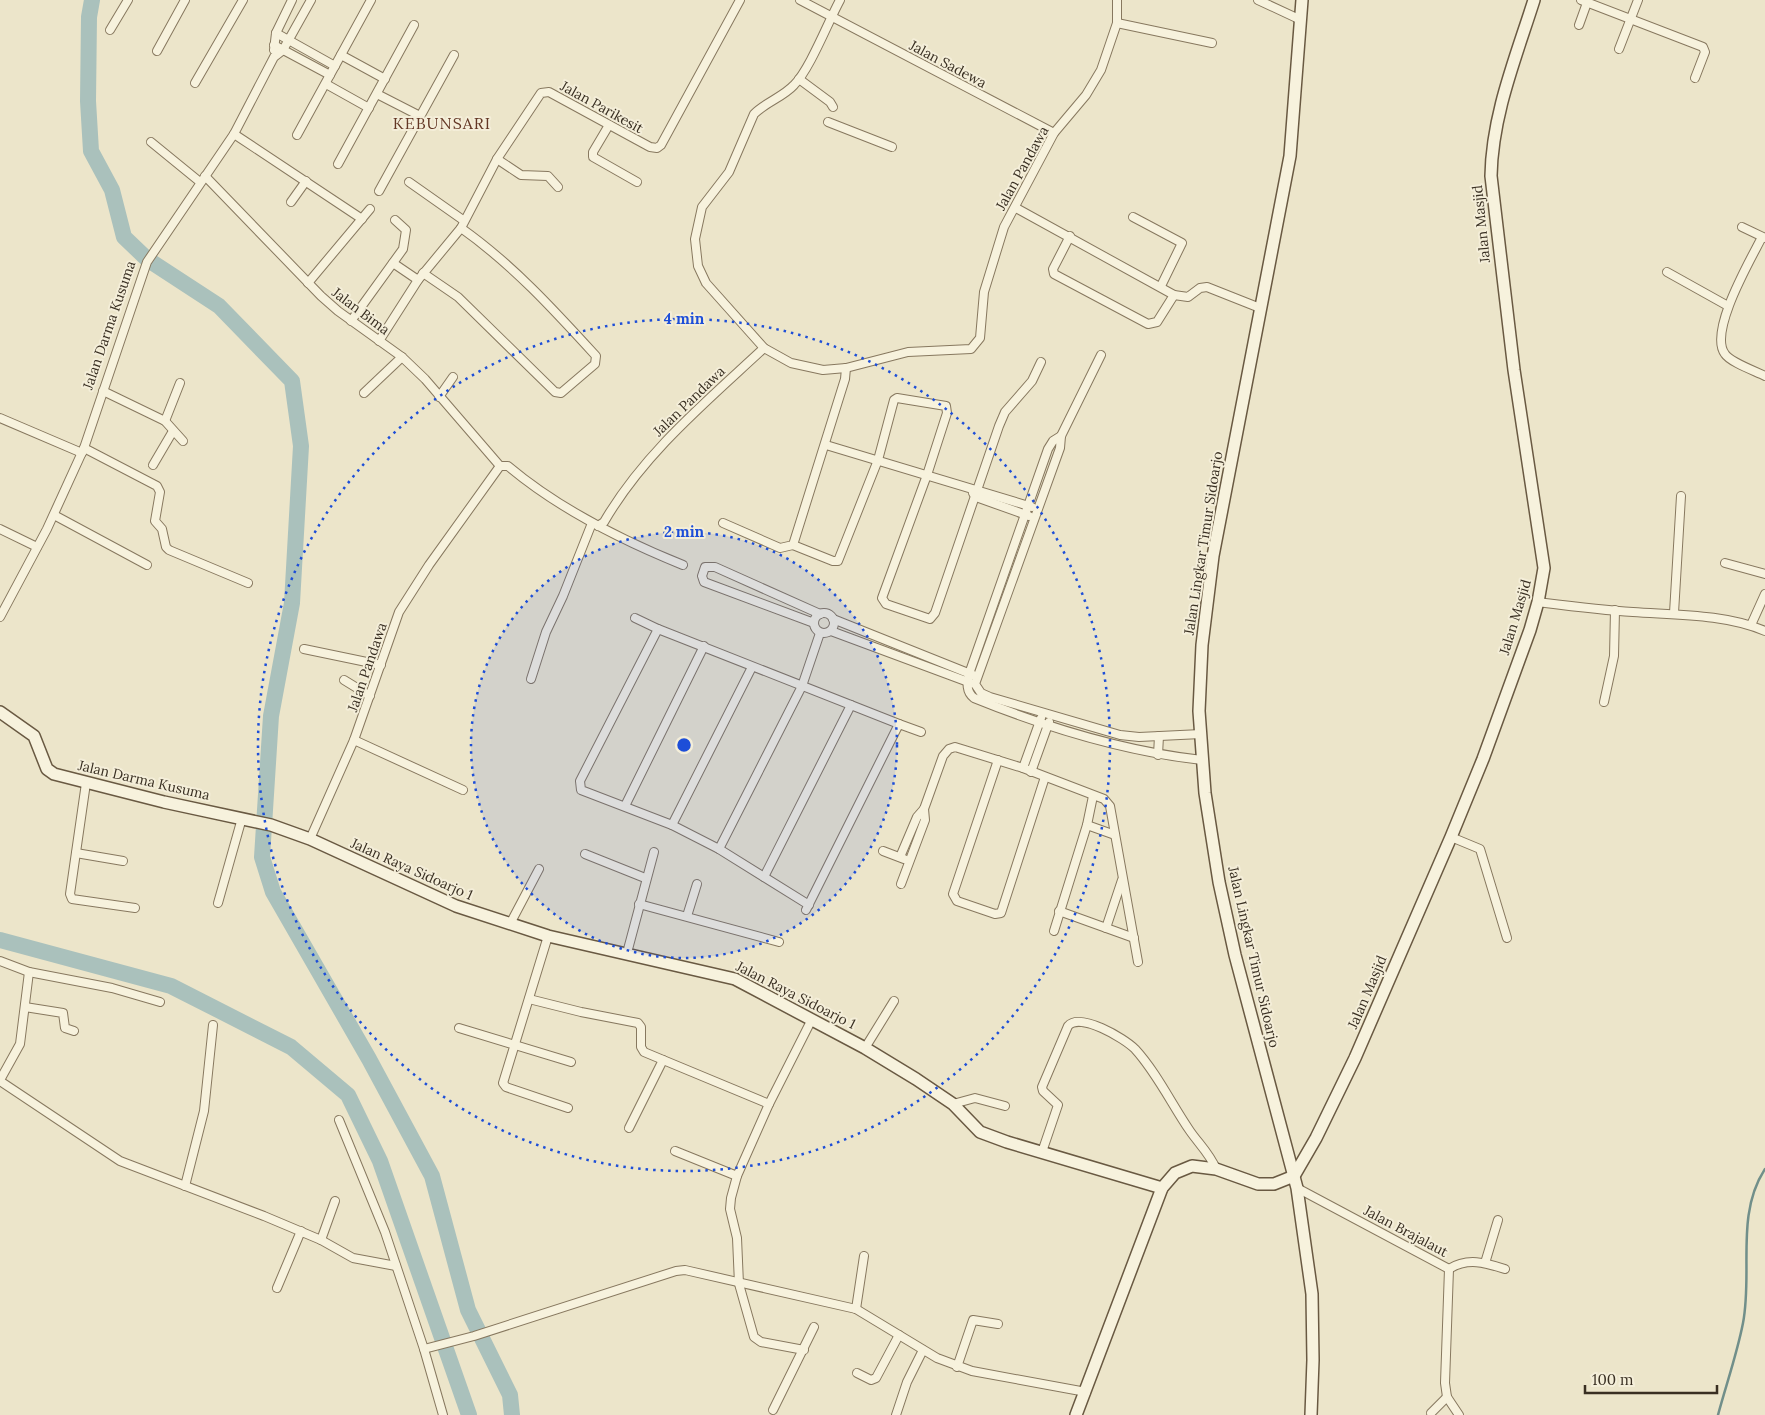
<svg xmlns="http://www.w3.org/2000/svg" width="1765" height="1415" font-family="Lora,serif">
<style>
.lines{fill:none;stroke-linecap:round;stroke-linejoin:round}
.stream{stroke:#718f8a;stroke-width:2.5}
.river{stroke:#aac1bc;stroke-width:16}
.street-casing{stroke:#87785f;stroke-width:10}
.secondary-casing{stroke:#695942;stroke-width:14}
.street{stroke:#f7f2dd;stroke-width:8}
.secondary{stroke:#f7f2dd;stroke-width:11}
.ring{fill:none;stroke:#1d4ed8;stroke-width:2.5;stroke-dasharray:2.5 5}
.labels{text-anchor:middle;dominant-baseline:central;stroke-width:4;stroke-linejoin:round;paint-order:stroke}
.street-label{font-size:14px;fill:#392f22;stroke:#f4eed9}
.quarter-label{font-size:16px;letter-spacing:1px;fill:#633724;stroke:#f4eed9}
.centre{fill:#1d4ed8;stroke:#f4eed9;stroke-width:2.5}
.ring-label{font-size:15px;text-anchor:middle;font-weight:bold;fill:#1d4ed8;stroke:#f4eed9;stroke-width:4;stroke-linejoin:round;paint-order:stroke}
</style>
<rect width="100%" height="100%" fill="#ece5ca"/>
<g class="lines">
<!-- stream -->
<path class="stream" d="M1718,1415c8,-30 19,-61 25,-92 10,-51 -8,-108 22,-154"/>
<!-- river -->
<g class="river">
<path d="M92,0l-3,17 -1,84 3,50 21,39 12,47 23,22 72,47 73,75 9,65 -9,157 -21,113 -9,141 11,35 96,167 63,117 36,134 42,85 2,20"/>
<path d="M0,940l171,46 120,61 57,48 32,66 89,254"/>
</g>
<!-- street casing -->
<g class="street-casing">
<g id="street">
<path d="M800,0l254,133"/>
<path d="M840,0c-12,22 -30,69 -46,85 -11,12 -28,17 -40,29l-25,58 -27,35 -7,32 3,27 8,17 58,65 27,15 32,7 23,-2 62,-16 63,-3 9,-11 4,-46 20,-65 50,-94 32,-38 15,-25 16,-47v-23"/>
<path d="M1258,0l43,20"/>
<path d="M1581,0l122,47 2,5 -10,26"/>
<path d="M1117,23l95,20"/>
<path d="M1579,25l9,-25"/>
<path d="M110,30l18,-30"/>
<path d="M276,33l59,33"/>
<path d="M274,45l56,30"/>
<path d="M1619,49l19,-49"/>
<path d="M274,50l2,-17 16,-33"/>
<path d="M157,51l28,-51"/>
<path d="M341,55l44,24"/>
<path d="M799,79l31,23 3,5"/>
<path d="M195,83l48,-83"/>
<path d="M326,84l43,24"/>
<path d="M377,94l43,22"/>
<path d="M828,122l64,25"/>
<path d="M609,125l-16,27v5l44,25"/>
<path d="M234,134l128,85"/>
<path d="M297,135l74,-135"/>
<path d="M151,142l49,40"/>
<path d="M497,159l24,16 27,1 10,11"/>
<path d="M338,164l76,-139"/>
<path d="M205,176l116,120 17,15 64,46 23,22 75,87"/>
<path d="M409,182l54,38"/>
<path d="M379,191l75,-136"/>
<path d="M291,202l15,-21"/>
<path d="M1016,208l158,87 14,2 12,-9 7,-1 53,21"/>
<path d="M1133,217l49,26 -21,43"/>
<path d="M1742,227l23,11"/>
<path d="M1070,236l-17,33 1,5 94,50 9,-2 17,-27"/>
<path d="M1762,237c-11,22 -54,95 -37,117 5,8 30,17 40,22"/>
<path d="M393,263l25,17"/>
<path d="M1667,272l61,34"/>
<path d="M423,273l35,24 97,95 6,1 34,-29 1,-8c-42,-46 -84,-92 -135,-128"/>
<path d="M308,283l62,-74"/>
<path d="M351,321l52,-72 3,-19 -11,-10"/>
<path d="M379,341l39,-61 43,-52 36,-69 44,-66 8,-1 101,55 7,1 4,-3 79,-145"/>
<path d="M1101,355l-40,81 -1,12 -85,236 6,9 9,4 130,38 19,2 62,-3"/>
<path d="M103,391l62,30 18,20"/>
<path d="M364,393l38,-36"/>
<path d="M439,397l14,-20"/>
<path d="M0,418l82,35"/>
<path d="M165,421l15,-38"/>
<path d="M1061,436l-8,5 -5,8 -79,225c-2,9 -3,18 5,24 74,30 148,53 228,62"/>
<path d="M826,445l206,62"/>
<path d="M84,448l73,38 3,6 -5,29 7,8 4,18 3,3 79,33"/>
<path d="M153,465l20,-34"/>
<path d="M973,493l3,4 53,19"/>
<path d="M54,515l93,50"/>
<path d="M723,523l57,25 13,-3 52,-166 1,-11"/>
<path d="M598,526l6,-4c40,-69 102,-120 160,-174"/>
<path d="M0,529l37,18"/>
<path d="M793,545l40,16h5l40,-101 16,-60 3,-2 49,8 1,7 -20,62 -45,123 4,6 44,15 5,-6 64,-187 6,-14 27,-31 9,-19"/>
<path d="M1725,563l40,11"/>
<path d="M1538,602c32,4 63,8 95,10 42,3 93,2 132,19"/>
<circle cx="824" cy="623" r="10"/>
<path d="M1674,613l7,-117"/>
<path d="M0,617l47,-88 37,-81 63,-186 87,-128 40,-77 9,-7 28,-50"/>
<path d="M635,618l23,11"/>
<path d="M833,619l140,56"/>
<path d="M814,623l-110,-41 -2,-6 3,-9h10l105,47"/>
<path d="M1751,625l14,-31"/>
<path d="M831,631l140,52"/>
<path d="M304,649l77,16"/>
<path d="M531,679l15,-47 17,-36 29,-73"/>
<path d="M344,680l26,16"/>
<path d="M1604,702l10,-46 1,-46"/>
<path d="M354,740l109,50"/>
<path d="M1158,755l1,-19"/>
<path d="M998,760l-45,134 4,7 38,13 6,-1 44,-136"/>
<path d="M1023,768l18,-50"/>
<path d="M1031,772l18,-50"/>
<path d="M86,783l-16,111 2,5 63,9"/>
<path d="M625,806l79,-160"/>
<path d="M672,825l80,-158"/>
<path d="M1087,825l28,10"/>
<path d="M1451,837l29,12 27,89"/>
<path d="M310,839l44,-99 45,-128 30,-47 71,-99h8c51,43 113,74 175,99"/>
<path d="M719,849l83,-163 18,-53"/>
<path d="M883,851l21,8"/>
<path d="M76,853l47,8"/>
<path d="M585,854l60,24"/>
<path d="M900,857l17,-40 7,-8 19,-53 6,-7 6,-2 68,21 81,31 6,7 28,156"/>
<path d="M764,877l87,-172"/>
<path d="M901,884l24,-64 -1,-11"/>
<path d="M218,903l24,-85"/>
<path d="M639,904l140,38"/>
<path d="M809,905l-90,-56 -47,-24 -91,-35 -1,-9 78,-152 241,95"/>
<path d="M806,910l93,-186 22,8"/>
<path d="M1059,911l75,27"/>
<path d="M687,916l10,-32"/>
<path d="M510,924l29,-55"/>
<path d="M1106,928l16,-48"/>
<path d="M1054,931l33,-106 6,-29"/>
<path d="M548,936l-45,147 3,4 62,21"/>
<path d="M627,953l27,-101"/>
<path d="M0,961l29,11 83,16 48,14"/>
<path d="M529,999l52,13 57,11 3,4v20l3,5 125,52"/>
<path d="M25,1007l38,6 2,15 9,3"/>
<path d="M459,1028l112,34"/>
<path d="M865,1048l29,-47"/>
<path d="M0,1080l20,-36 9,-72"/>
<path d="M0,1081l120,80 144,55 57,24 32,18 43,8"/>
<path d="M953,1104l22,-6 30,8"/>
<path d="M339,1120l46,112 39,117 19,66"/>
<path d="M629,1128l34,-68"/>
<path d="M675,1151l62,25"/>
<path d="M1042,1152l16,-47 -15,-14 -1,-4 26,-61c12,-14 56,12 67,23 22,24 37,56 55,82 9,13 20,23 26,38"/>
<path d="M185,1186l19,-75 9,-86"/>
<path d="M1297,1188l152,81 -4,114 2,14 12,18"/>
<path d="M321,1240l14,-39"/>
<path d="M1485,1263l13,-43"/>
<path d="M1449,1269c19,-12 37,-6 56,0"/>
<path d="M277,1288l24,-57"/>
<path d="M856,1309l8,-53"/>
<path d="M424,1349l50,-13 202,-65 9,-1 171,39 81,49 35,13 114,21"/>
<path d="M804,1350l-43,-8 -7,-5 -15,-53 -2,-46 -7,-29 1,-11 6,-22 32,-72 43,-85"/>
<path d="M957,1367l16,-47 25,4"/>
<path d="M857,1373l14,7 5,-2 23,-43"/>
<path d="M773,1410l41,-83"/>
<path d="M1431,1413l16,-16"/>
<path d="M896,1415l11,-33 16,-32"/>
</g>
</g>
<!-- secondary casing -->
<g class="secondary-casing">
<g id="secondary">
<path d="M1302,0l-12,156 -77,400 -11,89 -3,66 6,82 14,89 16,73 62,233 15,106 1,66 -2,55"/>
<path d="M0,712l34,24 13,33 7,5 110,28 107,23 39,14 146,67 92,30 187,43 130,69 51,31 37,25 27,28 27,10 155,46"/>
<path d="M1076,1415l86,-227 13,-15 17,-7 24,3 42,15h16l20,-8 22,-38 39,-80 96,-221 32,-78 47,-129 8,-28 6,-34 -30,-198 -23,-194c1,-61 25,-119 43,-176"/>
</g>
</g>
<!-- street -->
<use href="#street" class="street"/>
<!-- secondary -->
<use href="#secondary" class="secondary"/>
</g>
<!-- distance rings -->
<circle cx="684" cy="745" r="213" fill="#1d4ed8" fill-opacity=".12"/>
<g class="ring">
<circle cx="684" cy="745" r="213"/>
<circle cx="684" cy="745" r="426"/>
</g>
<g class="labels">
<!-- street labels -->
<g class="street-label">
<text transform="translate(948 64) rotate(28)">Jalan Sadewa</text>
<text transform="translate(602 107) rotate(29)">Jalan Parikesit</text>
<text transform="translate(1022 168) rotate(-61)">Jalan Pandawa</text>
<text transform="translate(1481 224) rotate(-96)">Jalan Masjid</text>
<text transform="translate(361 311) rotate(37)">Jalan Bima</text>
<text transform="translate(109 325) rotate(-71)">Jalan Darma Kusuma</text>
<text transform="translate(689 401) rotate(-44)">Jalan Pandawa</text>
<text transform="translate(1203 543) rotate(-81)">Jalan Lingkar Timur Sidoarjo</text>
<text transform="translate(1515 617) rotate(-73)">Jalan Masjid</text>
<text transform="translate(367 667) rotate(-71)">Jalan Pandawa</text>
<text transform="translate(144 780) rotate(13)">Jalan Darma Kusuma</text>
<text transform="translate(412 869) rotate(24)">Jalan Raya Sidoarjo 1</text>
<text transform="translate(1254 957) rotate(77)">Jalan Lingkar Timur Sidoarjo</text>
<text transform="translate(1367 992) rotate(-67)">Jalan Masjid</text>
<text transform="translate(796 995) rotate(27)">Jalan Raya Sidoarjo 1</text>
<text transform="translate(1406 1231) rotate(28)">Jalan Brajalaut</text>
</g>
<!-- quarter labels -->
<g class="quarter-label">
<text x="442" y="123">KEBUNSARI</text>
</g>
</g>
<circle cx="684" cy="745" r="8" class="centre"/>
<g class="ring-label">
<text x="684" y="324">4 min</text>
<text x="684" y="537">2 min</text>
</g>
<!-- scale -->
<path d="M1585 1385v8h132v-8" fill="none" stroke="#392f22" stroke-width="2.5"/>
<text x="1592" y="1385" font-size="15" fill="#392f22" stroke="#f4eed9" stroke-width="4" paint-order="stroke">100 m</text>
</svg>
